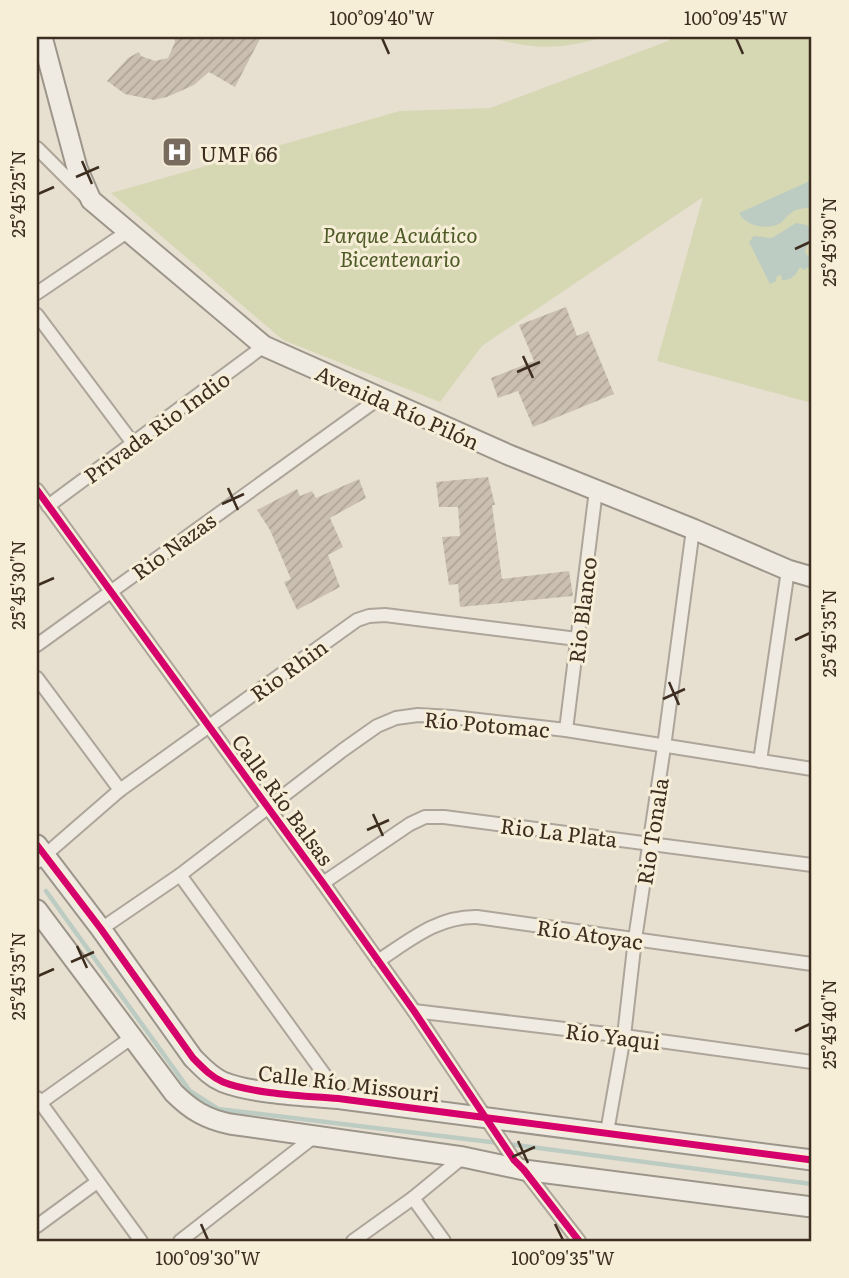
<svg xmlns="http://www.w3.org/2000/svg" width="849" height="1278" font-family="Literata,serif">
<style>
.park{fill:#d6d7b3}
.water{fill:#bcccc2}
.lines{fill:none;stroke-linecap:round;stroke-linejoin:round}
.stream{stroke:#bcccc2;stroke-width:4.5}
.building{fill:url(#building-hatch)}
.street-casing{stroke:#ada599;stroke-width:16}
.secondary-casing{stroke:#9c958a;stroke-width:23}
.street{stroke:#efebe3;stroke-width:12}
.secondary{stroke:#efebe3;stroke-width:19}
.cycleway-casing{stroke:#f7eed8;stroke-width:11}
.cycleway{stroke:#d6006c;stroke-width:7}
.ticks{fill:none;stroke:#3d2e20;stroke-width:2.5}
.labels{text-anchor:middle;dominant-baseline:central;stroke-width:6;stroke-linejoin:round;paint-order:stroke}
.poi-label{font-size:21px;fill:#3d2e20;stroke:#f7eed8;text-anchor:start}
.park-label{font-size:21px;font-style:italic;fill:#4d5a26;stroke:#f7eed8}
.street-label{font-size:21px;fill:#3d2e20;stroke:#f7eed8}
.neatline{fill:none;stroke:#3d2e20;stroke-width:2.5}
.ticks-label{font-size:18px;text-anchor:middle;fill:#3d2e20}
</style>
<defs>
<pattern id="building-hatch" width="6" height="6" patternUnits="userSpaceOnUse" patternTransform="scale(1.75)"><rect width="6" height="6" fill="#cbbfb2"/><path d="M-1 1l2-2M0 6l6-6M5 7l2-2" fill="none" stroke="#afa499"/></pattern>
</defs>
<rect width="100%" height="100%" fill="#e7e0d1"/>
<!-- park -->
<g class="park">
<path d="M487,37h119c-51,13 -68,13 -119,0z"/>
<path d="M673,37h139v366l-155,-42 46,-164 -221,149 -42,56 -157,-62 -172,-147 289,-82 90,-3 178,-67z"/>
</g>
<!-- water -->
<g class="water">
<path d="M812,180v28c-7,0 -15,0 -21,5 -5,3 -7,8 -12,11 -14,6 -33,2 -40,-11z"/>
<path d="M796,223l11,2c8,11 1,16 -2,27l6,8 1,5 -9,5 -3,-3c-4,8 -9,14 -18,13l-1,-5 -4,1 -1,5 -6,3 -21,-42 5,-6 18,2z"/>
</g>
<g class="lines">
<!-- stream -->
<g class="stream">
<path d="M46,891l144,200 28,18 281,34"/>
<path d="M508,1144l304,40"/>
</g>
</g>
<!-- building -->
<g class="building">
<path d="M174,37h87l-26,50 -26,-15 -15,13 -27,12 -13,3 -29,-6 -18,-13 21,-23 11,-6 2,4 14,5 13,-3 7,-16z"/>
<path d="M566,307l11,29 11,-5 26,63 -81,33 -15,-36 -20,7 -7,-20 43,-17 -15,-36z"/>
<path d="M488,477l7,28h-3l10,74 67,-8 4,25 -113,11 -2,-23 -9,1 -7,-48 18,-1 -2,-29h-19l-3,-25z"/>
<path d="M359,479l7,19 -36,20 13,29 -15,8 12,32 -43,23 -13,-28 7,-3 -21,-49 -13,-20 40,-21 3,7 12,-5 4,7z"/>
</g>
<g class="lines">
<!-- street casing -->
<g class="street-casing">
<g id="street">
<path d="M37,148l49,49"/>
<path d="M37,293l90,-61"/>
<path d="M37,315l95,127"/>
<path d="M37,490l286,393 91,128 100,149 10,10 55,71"/>
<path d="M48,506l216,-160"/>
<path d="M37,645l341,-246"/>
<path d="M37,678l83,112"/>
<path d="M566,730l30,-240"/>
<path d="M760,761l28,-191"/>
<path d="M37,862l83,-72 237,-170 12,-4 16,-1 192,24"/>
<path d="M180,875l162,224"/>
<path d="M323,883l87,-59 15,-7h19l368,48"/>
<path d="M101,929l79,-54 163,-125 34,-24 19,-8 22,-3 34,2 114,13 246,39"/>
<path d="M378,961c32,-21 60,-45 99,-44l335,47"/>
<path d="M414,1011l210,25 188,26"/>
<path d="M37,1098l104,143"/>
<path d="M37,1105l94,-67"/>
<path d="M607,1132l17,-96 11,-97 29,-192 29,-218"/>
<path d="M413,1198l31,43"/>
<path d="M37,1226l60,-44"/>
<path d="M180,1241l135,-105"/>
<path d="M353,1241l60,-43 50,-41"/>
</g>
</g>
<!-- secondary casing -->
<g class="secondary-casing">
<g id="secondary">
<path d="M42,37l35,131 14,32 173,146 245,109 184,74 95,41 24,7"/>
<path d="M37,845l64,84 92,129c9,9 18,19 30,24 30,12 86,14 119,17l470,61"/>
<path d="M37,910l137,183c17,17 32,26 56,31l233,33 61,13 288,37"/>
</g>
</g>
<!-- street -->
<use href="#street" class="street"/>
<!-- secondary -->
<use href="#secondary" class="secondary"/>
<!-- cycleway casing -->
<g class="cycleway-casing">
<g id="cycleway">
<path d="M37,490l286,393 91,128 100,149 10,10 55,71"/>
<path d="M37,845l64,84 92,129c9,9 18,19 30,24 30,12 86,14 119,17l470,61"/>
</g>
</g>
<!-- cycleway -->
<use href="#cycleway" class="cycleway"/>
</g>
<!-- ticks -->
<path class="ticks" d="M382,38l7,16M736,38l7,16M82,161l10,23M76,177l23,-10M38,194l16,-7M795,249l15,-7M523,356l10,22M517,372l23,-10M228,488l10,22M222,504l22,-10M38,585l16,-7M795,640l15,-7M669,682l10,23M663,699l22,-10M373,814l10,22M367,830l22,-10M77,946l10,22M71,962l23,-10M38,976l16,-7M795,1031l15,-7M518,1141l10,22M512,1157l23,-10M201,1224l7,16M555,1224l8,16"/>
<!-- icons -->
<defs>
<g id="hospital-square" transform="scale(1.575)"><rect x="-9" y="-9" width="18" height="18" rx="4" fill="#786c5e" stroke="#f7eed8"/><path d="M-5-5h3v3.5h4V-5h3V5h-3V1.5h-4V5h-3Z" fill="#fff"/></g>
</defs>
<g fill-rule="evenodd">
<use href="#hospital-square" x="177" y="152"/>
</g>
<g class="labels">
<!-- poi labels -->
<g class="poi-label">
<text x="200" y="152">UMF 66</text>
</g>
<!-- park labels -->
<g class="park-label">
<text x="400" y="233">Parque Acuático<tspan x="400" dy="24">Bicentenario</tspan></text>
</g>
<!-- street labels -->
<g class="street-label">
<text transform="translate(398 406) rotate(24)">Avenida Río Pilón</text>
<text transform="translate(156 426) rotate(-36)">Privada Rio Indio</text>
<text transform="translate(173 545) rotate(-36)">Rio Nazas</text>
<text transform="translate(581 610) rotate(-83)">Rio Blanco</text>
<text transform="translate(288 669) rotate(-36)">Rio Rhin</text>
<text transform="translate(487 723) rotate(5)">Río Potomac</text>
<text transform="translate(284 799) rotate(54)">Calle Río Balsas</text>
<text transform="translate(559 831) rotate(7)">Rio La Plata</text>
<text transform="translate(651 831) rotate(-81)">Rio Tonala</text>
<text transform="translate(590 933) rotate(8)">Río Atoyac</text>
<text transform="translate(613 1035) rotate(7)">Río Yaqui</text>
<text transform="translate(349 1082) rotate(7)">Calle Río Missouri</text>
</g>
</g>
<!-- border -->
<rect width="849" height="1278" fill="none" stroke="#f7eed8" stroke-width="77"/>
<rect x="38" y="38" width="772" height="1202" class="neatline"/>
<g class="ticks-label">
<text x="382" y="25">100°09'40"W</text>
<text x="736" y="25">100°09'45"W</text>
<text transform="translate(19 194) rotate(-90)" y="6">25°45'25"N</text>
<text transform="translate(830 242) rotate(-90)" y="6">25°45'30"N</text>
<text transform="translate(19 585) rotate(-90)" y="6">25°45'30"N</text>
<text transform="translate(830 633) rotate(-90)" y="6">25°45'35"N</text>
<text transform="translate(19 976) rotate(-90)" y="6">25°45'35"N</text>
<text transform="translate(830 1024) rotate(-90)" y="6">25°45'40"N</text>
<text x="208" y="1265">100°09'30"W</text>
<text x="563" y="1265">100°09'35"W</text>
</g>
</svg>
